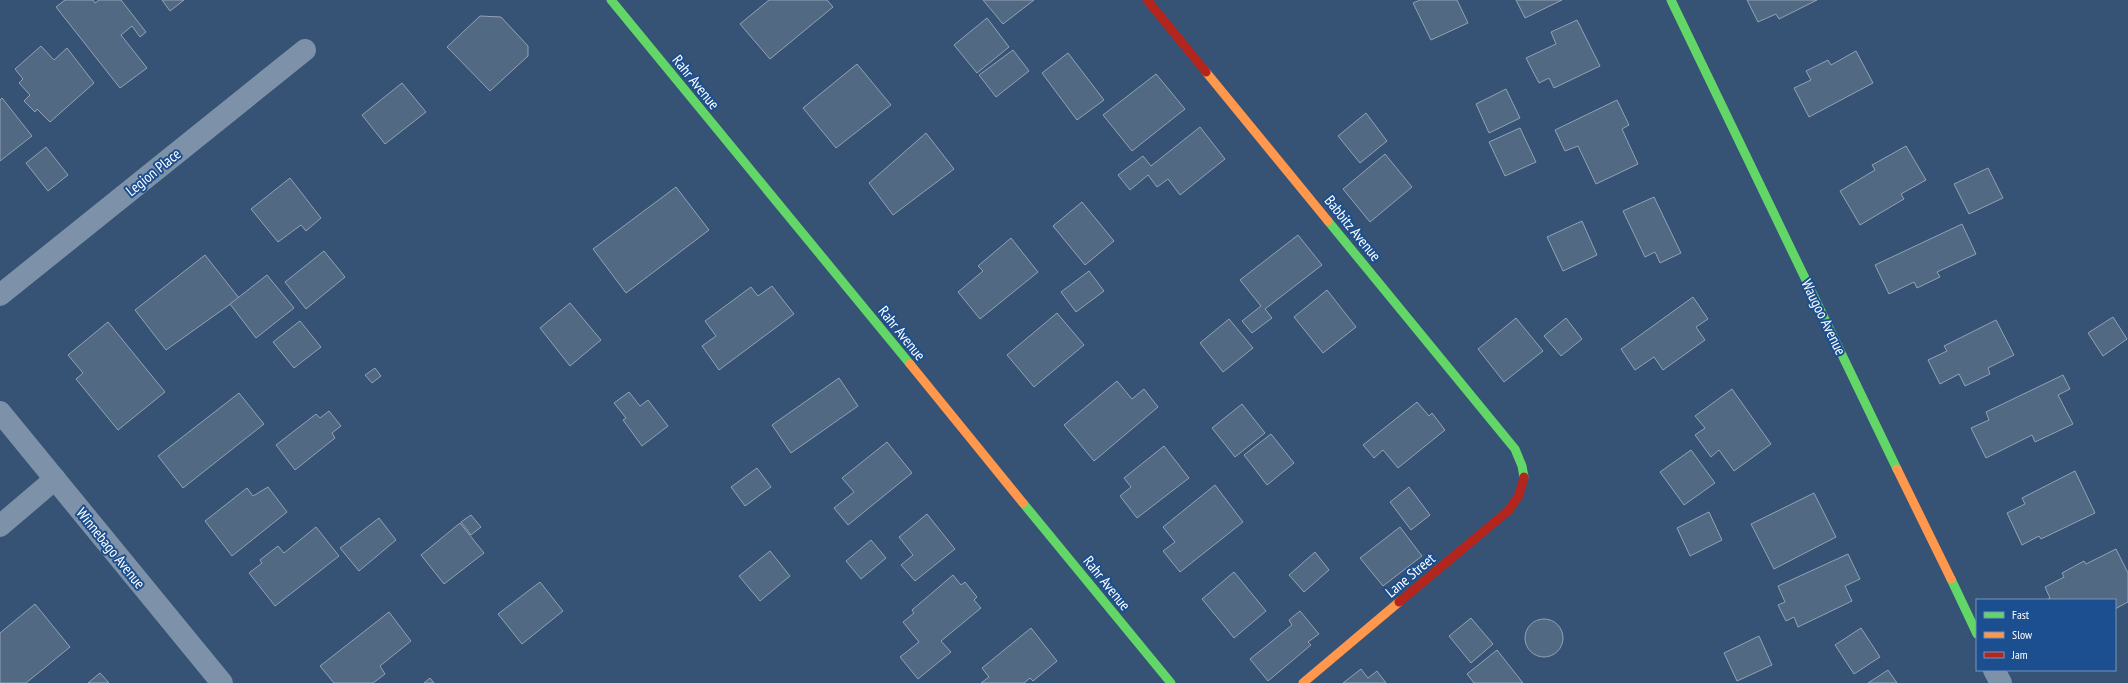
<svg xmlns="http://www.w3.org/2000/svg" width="2128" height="683" font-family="'PT Sans Narrow',sans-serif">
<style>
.building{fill:#526984;stroke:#92a2b6}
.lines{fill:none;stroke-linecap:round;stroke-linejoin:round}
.street{stroke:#7d92a8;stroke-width:22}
.fast{stroke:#63d668;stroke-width:9}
.slow{stroke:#ff974d;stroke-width:9}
.jam{stroke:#b3261e;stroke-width:9}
.labels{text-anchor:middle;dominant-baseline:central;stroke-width:4;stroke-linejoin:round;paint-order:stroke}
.street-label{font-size:15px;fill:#fff;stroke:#1b4f8f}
</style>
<rect width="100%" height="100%" fill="#365274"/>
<!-- building -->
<g class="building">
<path d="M65,0h28l2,3 4,-3h22l25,32 -6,5 -8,-11 -11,9 26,33 -27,20 -64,-81z"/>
<path d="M162,0h22l-14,11z"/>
<path d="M769,0h58l6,7 -63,52 -30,-35z"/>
<path d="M983,0h51l-31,24z"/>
<path d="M1420,0h37l11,23 -37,17 -18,-37z"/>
<path d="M1516,0h46l-37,18z"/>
<path d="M1747,0h70l-38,19 -3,-5 -18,8z"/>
<path d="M480,16l21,1 27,29v10l-38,35 -43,-44z"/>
<path d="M987,18l22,29 -32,26 -23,-28z"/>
<path d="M1577,20l23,46 -46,22 -5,-10 -10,5 -13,-25 30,-14 -5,-12z"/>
<path d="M41,46l13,14 13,-12 27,35 -44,39 -13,-13 -2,3 -11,-11 6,-6 -11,-12 4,-4 -8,-10z"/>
<path d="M1013,50l16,21 -33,26 -17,-22z"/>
<path d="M1856,51l17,32 -64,34 -15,-29 17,-8 -5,-9 22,-11 3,5z"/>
<path d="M1068,53l36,47 -27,20 -35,-47z"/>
<path d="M857,64l34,41 -55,43 -33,-40z"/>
<path d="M1156,74l29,35 -53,42 -29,-36z"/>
<path d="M402,83l24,29 -41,32 -23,-29z"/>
<path d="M1506,89l14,29 -31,15 -13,-29z"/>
<path d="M2,98l30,38 -32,25v-61z"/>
<path d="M1617,100l12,25 -7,4 16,35 -42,20 -18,-38 -13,5 -10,-21z"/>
<path d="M1366,113l21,28 -27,22 -22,-27z"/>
<path d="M1200,127l25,32 -45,36 -12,-16 -11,8 -9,-12 -18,15 -12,-15 25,-19 8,10z"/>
<path d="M1520,128l16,34 -31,14 -16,-34z"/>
<path d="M926,133l28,36 -61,46 -24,-32z"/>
<path d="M1906,146l20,34 -25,14 3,5 -44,26 -20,-34 35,-21 -3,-5z"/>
<path d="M46,147l22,28 -20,16 -22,-28z"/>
<path d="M1385,154l27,33 -42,35 -27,-33z"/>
<path d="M1988,168l15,30 -34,16 -15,-30z"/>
<path d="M290,178l31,40 -15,13 -5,-6 -23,17 -27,-33z"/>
<path d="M676,187l33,43 -83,63 -33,-44z"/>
<path d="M1654,197l27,56 -21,10 -5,-11 -10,5 -22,-46z"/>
<path d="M1082,202l32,39 -29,24 -32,-39z"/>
<path d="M1582,221l15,34 -34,16 -16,-34z"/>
<path d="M1962,224l14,30 -39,18 3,5 -23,11 -3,-6 -25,12 -14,-29z"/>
<path d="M1298,235l24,30 -57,44 7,9 -20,15 -10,-12 19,-15 -21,-26z"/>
<path d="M1011,238l27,34 -58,47 -22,-27 25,-21 -5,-5z"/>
<path d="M324,251l21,26 -39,32 -21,-27z"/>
<path d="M205,255l34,43 -73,52 -31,-40z"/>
<path d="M1089,271l15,20 -28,21 -15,-20z"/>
<path d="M267,275l27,33 -38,30 -26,-34z"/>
<path d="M772,286l22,28 -75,56 -17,-24 14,-10 -11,-15 46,-34 7,9z"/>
<path d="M1327,290l29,37 -33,26 -29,-36z"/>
<path d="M1693,297l15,22 -12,8 9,13 -42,30 -9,-13 -19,13 -14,-21z"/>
<path d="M570,303l31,37 -31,26 -30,-38z"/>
<path d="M1057,313l27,32 -50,42 -27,-32z"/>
<path d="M2113,317l14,22 -24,17 -15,-23z"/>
<path d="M1516,318l27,33 -39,31 -26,-33z"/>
<path d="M1566,318l16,21 -21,17 -17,-20z"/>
<path d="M1229,319l24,29 -30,24 -23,-29z"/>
<path d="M1996,320l18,35 -26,13 2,6 -25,12 -6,-12 -19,10 -12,-24 19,-9 -3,-5z"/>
<path d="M300,321l21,26 -27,21 -21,-26z"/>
<path d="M108,322l57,70 -47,38 -42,-51 7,-6 -15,-18z"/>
<path d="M375,368l6,8 -9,7 -7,-8z"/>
<path d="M2063,375l7,14 -12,6 15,29 -38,18 -3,-7 -46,23 -15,-30 18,-8 -3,-8z"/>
<path d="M839,378l19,28 -67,47 -19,-28z"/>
<path d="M1117,381l15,18 12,-10 14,18 -64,54 -30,-36z"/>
<path d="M1732,389l39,55 -37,27 -15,-21 -8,7 -16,-22 10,-7 -10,-12z"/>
<path d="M629,392l11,14 8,-6 20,26 -26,20 -19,-26 3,-2 -12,-15z"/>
<path d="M239,393l25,31 -81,64 -25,-32z"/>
<path d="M1417,402l12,14 3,-3 13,17 -47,38 -15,-18 -9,8 -11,-13z"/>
<path d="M1242,404l23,29 -30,24 -23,-29z"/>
<path d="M329,411l12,15 -9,7 3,5 -40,32 -19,-25 40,-31 4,4z"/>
<path d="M1271,434l23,29 -27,22 -23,-30z"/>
<path d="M887,442l25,31 -64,52 -14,-17 20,-16 -12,-14z"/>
<path d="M1164,446l25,32 -52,40 -17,-22 11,-9 -7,-9z"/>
<path d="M1691,450l24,33 -31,22 -24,-33z"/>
<path d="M757,468l14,19 -26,19 -14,-19z"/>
<path d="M2075,471l20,42 -54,26 -2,-3 -17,9 -15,-32 18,-9 -3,-6z"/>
<path d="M1215,485l28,37 -63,50 -17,-21 12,-9 -12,-15z"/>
<path d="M268,487l19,25 -55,44 -27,-35 42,-33 6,8z"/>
<path d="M1409,487l21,28 -19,15 -21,-28z"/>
<path d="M1814,493l22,44 -62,32 -23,-45z"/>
<path d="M1709,512l13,28 -32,16 -13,-28z"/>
<path d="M927,514l28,35 -40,32 -14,-16 12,-10 -14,-18z"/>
<path d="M471,515l10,12 -10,8 -10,-13z"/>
<path d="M379,518l17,22 -37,31 -19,-23z"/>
<path d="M460,523l24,30 -40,31 -23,-29z"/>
<path d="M316,527l23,29 -64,50 -26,-33 13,-10 -2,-3 18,-14 6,7z"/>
<path d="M1400,527l22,29 -39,30 -23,-28z"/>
<path d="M871,540l15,18 -25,21 -15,-18z"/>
<path d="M2116,549l12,24v29l-13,7v-9h-69l4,-2 -5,-11 19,-10 -2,-4 22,-12 2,3z"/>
<path d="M770,551l20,25 -30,25 -21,-25z"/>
<path d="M1315,552l14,18 -25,22 -15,-17z"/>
<path d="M1848,554l12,25 -15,7 7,15 -54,26 -4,-10 -8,4 -8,-16 7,-3 -7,-16z"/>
<path d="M1234,572l32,39 -32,27 -32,-39z"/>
<path d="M953,575l8,10 4,-3 12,15 -3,3 7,8 -40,33 10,11 -33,27 -18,-22 19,-15 -16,-20 11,-9 -2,-3z"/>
<path d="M540,582l23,29 -41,33 -24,-30z"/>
<path d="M35,604l35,43 -44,36h-26v-50z"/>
<path d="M1300,611l19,23 -11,8 3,3 -43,36 -18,-22 42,-34 -3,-5z"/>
<path d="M389,612l22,29 -31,25 5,8 -12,9h-39l-14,-17z"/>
<path d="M1471,618l22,26 -22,19 -22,-27z"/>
<circle cx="1544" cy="638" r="19"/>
<path d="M1031,628l26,33 -24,20 -3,-3 -6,5h-43l8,-6 -7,-9z"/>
<path d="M1861,628l19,29 -26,17 -19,-29z"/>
<path d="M1759,636l13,29 -35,16 -13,-28z"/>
<path d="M1497,650l26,33h-49l-7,-9z"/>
<path d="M1361,669l7,9 9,-7 9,12h-43z"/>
<path d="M1888,670l9,13h-29z"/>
<path d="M100,673l9,10h-21z"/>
<path d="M430,678l4,5h-10z"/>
</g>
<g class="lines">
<!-- street -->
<g class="street">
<path d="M0,295l305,-245"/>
<path d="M0,412l222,271"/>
<path d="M0,526l55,-47"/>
<path d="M1994,670l7,13"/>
</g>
<!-- fast -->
<g class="fast">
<path d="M611,0l299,364"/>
<path d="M1671,0l226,469"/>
<path d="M1328,221l187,228 7,17 2,11"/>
<path d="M1023,503l148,180"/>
<path d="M1951,579l26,55"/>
</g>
<!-- slow -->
<g class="slow">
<path d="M1206,72l122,149"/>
<path d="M910,364l113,139"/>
<path d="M1897,469l54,110"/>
<path d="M1303,683l96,-81"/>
</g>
<!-- jam -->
<g class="jam">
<path d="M1147,0l59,72"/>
<path d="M1399,602l110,-92 10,-15 5,-18"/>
</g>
</g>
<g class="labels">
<!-- street labels -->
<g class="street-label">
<text transform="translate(696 82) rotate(51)">Rahr Avenue</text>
<text transform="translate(153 172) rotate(-39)">Legion Place</text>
<text transform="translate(1353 228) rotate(51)">Babbitz Avenue</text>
<text transform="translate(1824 317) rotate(64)">Waugoo Avenue</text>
<text transform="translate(902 333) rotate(51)">Rahr Avenue</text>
<text transform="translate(111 548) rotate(51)">Winnebago Avenue</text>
<text transform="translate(1410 575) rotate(-40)">Lane Street</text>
<text transform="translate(1107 583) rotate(51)">Rahr Avenue</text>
</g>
</g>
<!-- legend -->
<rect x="1976" y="599" width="140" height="72" fill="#1b4f8f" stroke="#7695bc"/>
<rect x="1984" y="612" width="20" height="6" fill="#63d668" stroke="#7695bc"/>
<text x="2012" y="619" font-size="12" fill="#ffffff">Fast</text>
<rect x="1984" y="632" width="20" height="6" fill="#ff974d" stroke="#7695bc"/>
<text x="2012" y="639" font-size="12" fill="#ffffff">Slow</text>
<rect x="1984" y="652" width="20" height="6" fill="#b3261e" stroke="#7695bc"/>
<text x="2012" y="659" font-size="12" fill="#ffffff">Jam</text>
</svg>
